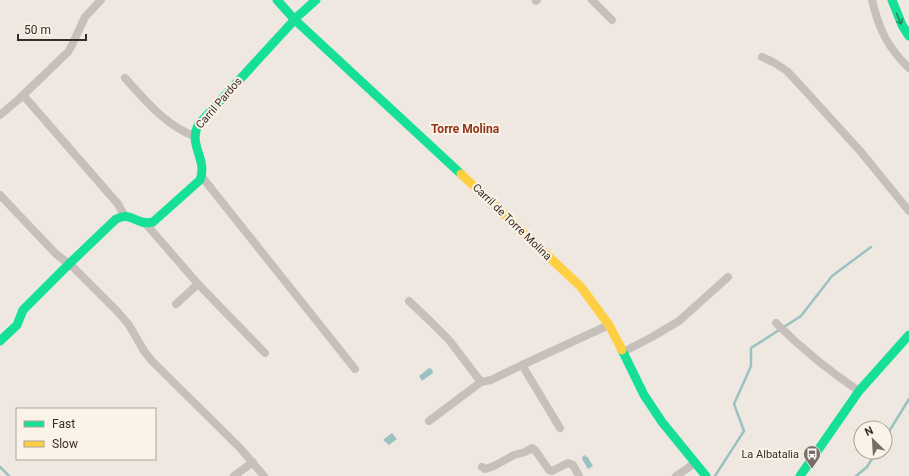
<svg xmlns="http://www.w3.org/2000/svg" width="909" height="476" font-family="Roboto,sans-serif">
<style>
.water{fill:#9bc2c1}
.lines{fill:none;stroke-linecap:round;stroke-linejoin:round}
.stream{stroke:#9bc2c1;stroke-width:2.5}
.street{stroke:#c7c0ba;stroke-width:8}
.fast{stroke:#16e098;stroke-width:9}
.slow{stroke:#ffcf43;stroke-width:9}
.oneway{stroke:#278660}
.labels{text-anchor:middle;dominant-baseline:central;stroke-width:4;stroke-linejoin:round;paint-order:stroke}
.street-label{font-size:11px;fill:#382d27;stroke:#fbf2e8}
.poi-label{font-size:11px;fill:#382d27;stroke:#fbf2e8;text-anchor:end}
.neighbourhood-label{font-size:12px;font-weight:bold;fill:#8e351a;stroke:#fbf2e8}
</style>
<rect width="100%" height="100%" fill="#eee8e1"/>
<!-- water -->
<g class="water">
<path d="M429,368l3,1 1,4 -11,8 -3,-5z"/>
<path d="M392,433l5,6 -8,6 -6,-5z"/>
<path d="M585,455l1,2 1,-1 6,10 -5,3 -6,-10 1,-3z"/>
</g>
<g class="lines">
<!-- stream -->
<g class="stream">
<path d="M885,438l24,-39"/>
<path d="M0,467l9,9"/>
<path d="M715,476l29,-45 -10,-27 17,-38v-18l50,-32 31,-40 39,-29"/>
<path d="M856,476l11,-9 9,-15"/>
</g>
<!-- street -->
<g class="street">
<path d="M592,0l20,20"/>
<path d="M872,0c7,29 15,47 37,68"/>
<path d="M536,1l1,-1"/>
<path d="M762,57l11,5 14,9 14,15 60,66 48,59"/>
<path d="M125,78c20,22 41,48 69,58"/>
<path d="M23,95l95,109 6,11"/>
<path d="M0,115l19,-16 49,-47 4,-7 13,-28 16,-17"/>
<path d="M202,177l153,192"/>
<path d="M0,195l56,59 17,13 44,44 12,14 15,26 8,10 88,87 24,28"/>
<path d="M146,224l52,60 -22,20"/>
<path d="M198,284l67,69"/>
<path d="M409,301l22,21 18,18 32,42 -52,39"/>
<path d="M776,323c26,26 53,48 83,68"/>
<path d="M623,352l29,-15 27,-16 49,-44"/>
<path d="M522,365l87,-40"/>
<path d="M481,382l10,-2 31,-15 38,63"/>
<path d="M482,467l3,2 9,-3 20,-11 11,-3 7,-4 3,2 14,20 3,1 16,-8 5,2 6,11"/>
<path d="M234,476l19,-14"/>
<path d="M676,476l19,-13"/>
</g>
<!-- fast -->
<g class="fast">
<path d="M277,0l18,20 166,154"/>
<path d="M892,0l10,25 7,11"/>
<path d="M0,341l17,-16 6,-15 46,-46 47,-45c18,-8 19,7 37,3l47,-42c8,-21 -12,-34 -2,-55l100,-109 18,-16"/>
<path d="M622,350l22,45 18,27 44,54"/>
<path d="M800,476l59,-85 50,-56"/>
</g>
<!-- slow -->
<path class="slow" d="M461,174l120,113 28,38 13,25"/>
</g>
<!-- one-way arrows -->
<defs><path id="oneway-shaft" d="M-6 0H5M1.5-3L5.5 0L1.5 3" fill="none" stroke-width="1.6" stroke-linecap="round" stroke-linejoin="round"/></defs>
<use class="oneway" href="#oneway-shaft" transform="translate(899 19) rotate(66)"/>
<!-- icons -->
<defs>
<g id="bus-pin" transform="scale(0.9)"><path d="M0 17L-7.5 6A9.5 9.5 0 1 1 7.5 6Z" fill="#786e68" stroke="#fbf2e8"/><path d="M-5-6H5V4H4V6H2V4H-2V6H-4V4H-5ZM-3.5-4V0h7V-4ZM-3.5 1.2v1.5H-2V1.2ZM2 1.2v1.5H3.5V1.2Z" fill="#fff"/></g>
</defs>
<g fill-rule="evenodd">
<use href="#bus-pin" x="812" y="454"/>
</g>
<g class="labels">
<!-- street labels -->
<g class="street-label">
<text transform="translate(219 103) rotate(-49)">Carril Pardos</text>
<text transform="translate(512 222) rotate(44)">Carril de Torre Molina</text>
</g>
<!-- poi labels -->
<g class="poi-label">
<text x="799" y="454">La Albatalia</text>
</g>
<!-- neighbourhood labels -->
<g class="neighbourhood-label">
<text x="465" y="129">Torre Molina</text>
</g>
</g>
<!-- legend -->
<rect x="16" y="408" width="140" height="52" fill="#fbf2e8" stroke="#ada39b"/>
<rect x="24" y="421" width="20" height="6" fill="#16e098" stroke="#ada39b"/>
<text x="52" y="428" font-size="12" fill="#382d27">Fast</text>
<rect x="24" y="441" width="20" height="6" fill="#ffcf43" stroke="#ada39b"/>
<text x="52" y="448" font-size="12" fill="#382d27">Slow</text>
<!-- north arrow -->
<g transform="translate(873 440) rotate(335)"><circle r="19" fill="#fbf2e8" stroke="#ada39b"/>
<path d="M0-3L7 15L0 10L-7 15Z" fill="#786e68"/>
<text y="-6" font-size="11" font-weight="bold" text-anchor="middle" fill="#382d27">N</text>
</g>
<!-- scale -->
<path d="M18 34v6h68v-6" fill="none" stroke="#382d27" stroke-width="2"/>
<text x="24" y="34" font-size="12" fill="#382d27" stroke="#fbf2e8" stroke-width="3" paint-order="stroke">50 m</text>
</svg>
